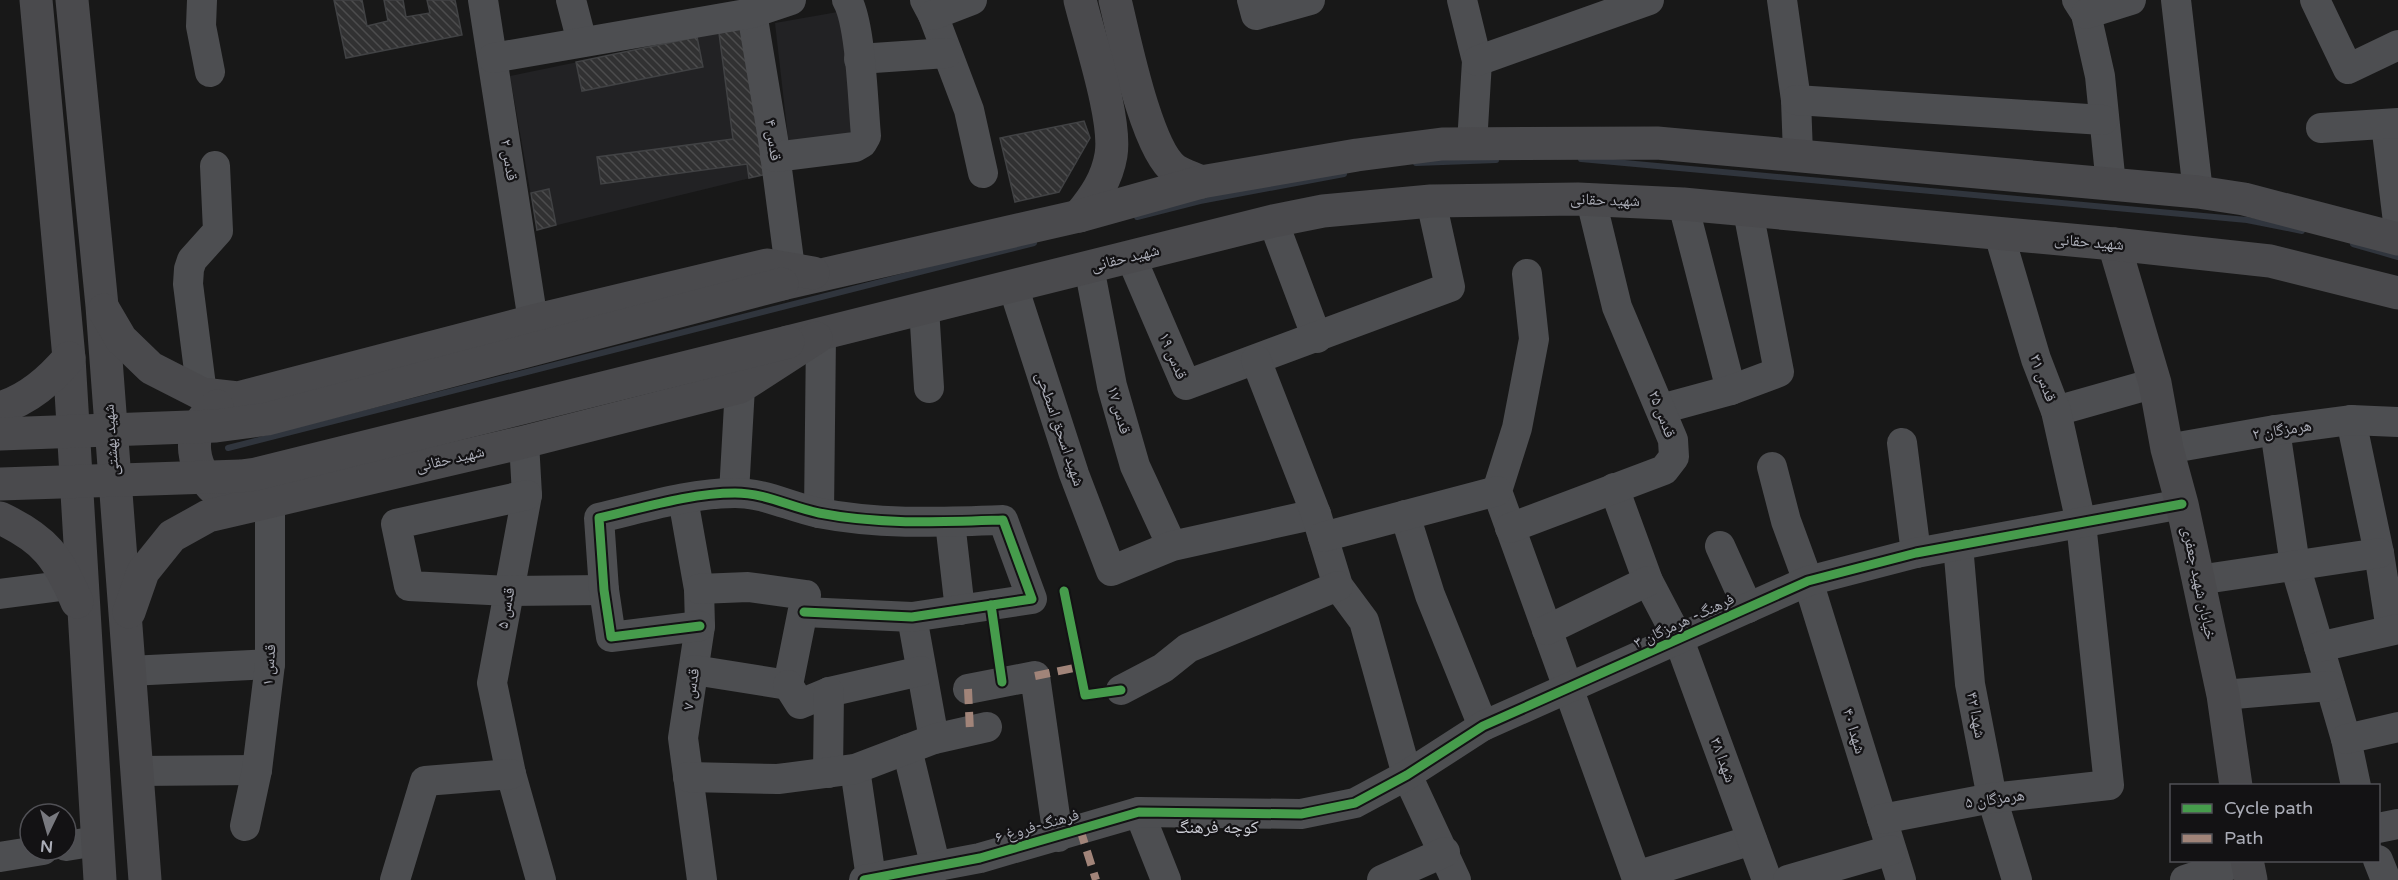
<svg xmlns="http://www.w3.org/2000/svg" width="2398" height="880" font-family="'Varela Round','Noto Naskh Arabic',sans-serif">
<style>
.built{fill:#222224}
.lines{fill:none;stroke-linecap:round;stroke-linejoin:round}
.stream{stroke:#30353d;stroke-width:6}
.building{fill:url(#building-back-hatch);stroke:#414244;stroke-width:1.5}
.minor{stroke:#4d4e51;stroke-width:30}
.major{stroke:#4a4a4d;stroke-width:33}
.major-bridge{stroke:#4a4a4d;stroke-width:33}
.quiet{stroke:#a18479;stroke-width:8;stroke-dasharray:15 8;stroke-linecap:butt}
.cycleway-casing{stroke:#131214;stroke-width:13}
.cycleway{stroke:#469c4c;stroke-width:9}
.labels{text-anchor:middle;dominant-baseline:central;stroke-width:4.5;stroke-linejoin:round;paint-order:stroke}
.street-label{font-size:16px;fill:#abadb7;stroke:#131214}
.neighbourhood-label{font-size:18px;fill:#cbccd4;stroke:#131214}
</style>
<defs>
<pattern id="building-back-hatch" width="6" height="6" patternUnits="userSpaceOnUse" patternTransform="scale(1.5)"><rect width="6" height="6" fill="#313132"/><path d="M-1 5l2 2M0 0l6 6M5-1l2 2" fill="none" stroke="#4c4c4d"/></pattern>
</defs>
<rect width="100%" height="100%" fill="#181818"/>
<!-- built -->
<g class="built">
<path d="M849,10l10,130 -70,6 -14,-123z"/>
<path d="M747,27l20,147 -230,56 -27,-154z"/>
</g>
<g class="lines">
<!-- stream -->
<g class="stream">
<path d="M1581,159l666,61 55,11"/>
<path d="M1416,163l80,-3"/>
<path d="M1137,217l63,-16 144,-27"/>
<path d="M2353,244l45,13"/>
<path d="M228,448l806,-205"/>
</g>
</g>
<!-- building -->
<g class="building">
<path d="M334,0h28l5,26 21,-5 -4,-21h19l3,17 24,-4 -3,-13h28l7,35 -116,23z"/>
<path d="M747,27l20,147 -18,4 -2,-14 -146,20 -4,-27 136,-18 -14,-106z"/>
<path d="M697,37l6,30 -121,24 -6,-29z"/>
<path d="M1084,121l6,17 -31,54 -44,10 -15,-64z"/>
<path d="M549,189l7,36 -19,5 -6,-37z"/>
</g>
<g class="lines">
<!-- minor -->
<g class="minor">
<path d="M202,0l-1,26 9,46"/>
<path d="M483,0l50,321"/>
<path d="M571,0l11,42"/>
<path d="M925,0l8,15 36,95 14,63"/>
<path d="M1252,0l4,15 54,-15"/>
<path d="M1462,0l15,61 -5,83"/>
<path d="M1782,0l14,100 2,54"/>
<path d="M2077,0l9,14 14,62 11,109"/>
<path d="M2176,0l22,192"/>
<path d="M2315,0l33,69 50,-24"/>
<path d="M752,13l21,126 17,129"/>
<path d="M2086,14l45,-14"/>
<path d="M933,15l39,-15"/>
<path d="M493,58l259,-45 39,-13"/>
<path d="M859,59l88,-6"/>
<path d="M1477,61l172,-61"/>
<path d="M1796,100l307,20"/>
<path d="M2386,124l12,98"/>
<path d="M2321,128l77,-5"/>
<path d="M775,157l80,-10 7,-4 4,-7c-3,-31 -5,-112 -19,-136"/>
<path d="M1683,204l48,186"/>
<path d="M1273,221l44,117"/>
<path d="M1131,257l55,128 264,-98 -19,-86"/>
<path d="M1089,267l23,119 23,80 37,80"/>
<path d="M1527,274l7,65 -17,89 -20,63 139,385 116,-36"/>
<path d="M1013,286l61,188 37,97 61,-25 144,-32"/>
<path d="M924,308l5,80"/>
<path d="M1256,360l60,154 22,72 26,35 43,154 49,105"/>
<path d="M202,394l-14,-110 1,-15 3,-9 26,-29 -3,-65"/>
<path d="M1661,409l70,-19 48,-18 -31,-161"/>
<path d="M2056,411l99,-28"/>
<path d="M2351,420l28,133 12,77"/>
<path d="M2275,430l20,135 51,174 10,47"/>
<path d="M524,442l3,53 -35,188 19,91 30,106"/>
<path d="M1902,443l14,110"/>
<path d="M2167,449l108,-19 76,-10 47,2"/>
<path d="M1772,467l14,54 22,60 93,299"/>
<path d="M1614,488l34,93 31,59 88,240"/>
<path d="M734,493l6,-106"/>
<path d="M527,495l-131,29 13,62 100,5 95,-1"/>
<path d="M683,499l16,90 1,37 -17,112 19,142"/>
<path d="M819,513l2,-178"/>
<path d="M1405,515l25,80 53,131"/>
<path d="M950,522l10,88"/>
<path d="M1510,528l154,-58 10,-13 -1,-17 -56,-133 -26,-107"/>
<path d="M1323,537l174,-46"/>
<path d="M1958,545l12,139 22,114 25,82"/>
<path d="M1720,546l28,62"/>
<path d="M2198,580l181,-27"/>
<path d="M0,594l69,-9"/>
<path d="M912,617l22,122"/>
<path d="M700,626l-89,11 -7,-47 -5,-72c44,-10 91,-25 136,-25 30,0 55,14 84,20 61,12 123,9 184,7l29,79 -120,18 -108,-5"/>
<path d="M1547,630l101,-49"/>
<path d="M2319,647l79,-18"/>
<path d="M694,670l94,15 18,-90 -58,-8 -49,2"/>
<path d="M129,671l141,-7"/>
<path d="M788,685l12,19 29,-12 92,-21"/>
<path d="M968,689l67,-13 23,161"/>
<path d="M1121,690l42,-22 25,-20 150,-62"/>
<path d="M2223,695l107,-9"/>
<path d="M2346,739l52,-12"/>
<path d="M907,749l29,119"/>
<path d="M855,769l16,109"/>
<path d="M136,771l121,-1"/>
<path d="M828,773l1,-81"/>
<path d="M688,777l90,2 77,-10 79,-30 53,-12"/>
<path d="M1139,812l27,68"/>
<path d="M1882,819l110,-21 117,-13 -28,-262 -25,-112 -20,-52 -37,-125"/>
<path d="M245,826l12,-56 13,-106v-162"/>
<path d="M2378,828l20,-4"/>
<path d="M66,846l31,-5"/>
<path d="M0,857l43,-7"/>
<path d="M2378,860l8,20"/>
<path d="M395,880l30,-99 86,-7"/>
<path d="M864,880l116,-22 159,-46 162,2 54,-11 52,-28 76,-49 325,-145 108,-28 266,-49"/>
<path d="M1382,880l63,-28"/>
<path d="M1788,880l103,-30"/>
<path d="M2185,880l60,-20"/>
</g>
<!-- major -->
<g class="major">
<path d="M36,0l33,358 31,522"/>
<path d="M72,0l30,306 43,574"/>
<path d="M1115,0c9,36 31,149 60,170 8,5 18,8 26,12"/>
<path d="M1079,216c16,-19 28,-37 32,-61 6,-35 -22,-118 -31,-155"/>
<path d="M2114,244l41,139 12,66 15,55 41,191 13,91"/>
<path d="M782,284l297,-68 122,-34 156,-27 85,-11 215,-1 541,49 46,7 154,40"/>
<path d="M104,310l17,29 30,29 51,26 36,4 295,-77 234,-56 46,8"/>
<path d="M788,342l485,-121 50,-10 108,-10 147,-2 105,5 431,40 156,17 128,32"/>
<path d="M217,406c-35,23 -26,68 5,89"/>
<path d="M0,408c29,-9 50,-28 69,-50"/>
<path d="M0,518c45,21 58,39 77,84"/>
<path d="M129,612l14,-40 29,-36 36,-20 316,-74 216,-55 76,-49"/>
<path d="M2247,860l4,20"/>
</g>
<!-- major-bridge -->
<g class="major-bridge">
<path d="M0,434l216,-8 51,-7 515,-135"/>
<path d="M0,484l241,-8 15,-2 532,-132"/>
</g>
<!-- quiet -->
<g class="quiet">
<path d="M1035,676l44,-9"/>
<path d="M968,689l2,42"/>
<path d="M1080,829l16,51"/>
</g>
<!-- cycleway casing -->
<g class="cycleway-casing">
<g id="cycleway">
<path d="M1064,591l21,104 36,-5"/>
<path d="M991,605l11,77"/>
<path d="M700,626l-89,11 -7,-47 -5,-72c44,-10 91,-25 136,-25 30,0 55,14 84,20 61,12 123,9 184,7l29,79 -120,18 -108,-5"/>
<path d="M864,880l116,-22 159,-46 162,2 54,-11 52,-28 76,-49 325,-145 108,-28 266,-49"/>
</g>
</g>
<!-- cycleway -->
<use href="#cycleway" class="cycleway"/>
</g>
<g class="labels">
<!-- street labels -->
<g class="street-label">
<text transform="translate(773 140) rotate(82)">قدس ۴</text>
<text transform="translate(509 160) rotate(81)">قدس ۲</text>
<text transform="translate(1605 200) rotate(2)">شهید حقانی</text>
<text transform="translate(2089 242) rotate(5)">شهید حقانی</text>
<text transform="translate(1125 258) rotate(-14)">شهید حقانی</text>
<text transform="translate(1173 356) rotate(67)">قدس ۱۹</text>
<text transform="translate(2043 378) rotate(70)">قدس ۳۱</text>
<text transform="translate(1119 410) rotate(74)">قدس ۱۷</text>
<text transform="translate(1662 414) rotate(69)">قدس ۲۵</text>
<text transform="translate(1060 429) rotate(71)">شهید اسحق اسطحی</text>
<text transform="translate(2282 430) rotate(-9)">هرمزگان ۲</text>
<text transform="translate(111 440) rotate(-94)">شهید بهشتی</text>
<text transform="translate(450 459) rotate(-13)">شهید حقانی</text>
<text transform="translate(2199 583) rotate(78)">خیابان شهید جعفری</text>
<text transform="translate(506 608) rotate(-80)">قدس ۵</text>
<text transform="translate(1684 621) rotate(-25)">فرهنگ- هرمزگان ۳</text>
<text transform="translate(269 665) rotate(-86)">قدس ۱</text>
<text transform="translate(691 689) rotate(-81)">قدس ۷</text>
<text transform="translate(1976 715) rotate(79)">شهدا ۴۲</text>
<text transform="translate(1854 731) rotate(73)">شهدا ۴۰</text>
<text transform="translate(1723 760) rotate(70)">شهدا ۳۸</text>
<text transform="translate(1995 799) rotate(-8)">هرمزگان ۵</text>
<text transform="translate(1037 826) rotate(-16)">فرهنگ-فروغ ۶</text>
</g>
<!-- neighbourhood labels -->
<g class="neighbourhood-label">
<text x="1217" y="827">کوچه فرهنگ</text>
</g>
</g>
<!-- legend -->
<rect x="2170" y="784" width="210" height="78" fill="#131214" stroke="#505055" stroke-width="1.5"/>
<rect x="2182" y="804" width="30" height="9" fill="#469c4c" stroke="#505055" stroke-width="1.5"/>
<text x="2224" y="814" font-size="18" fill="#abadb7">Cycle path</text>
<rect x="2182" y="834" width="30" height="9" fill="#a18479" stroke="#505055" stroke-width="1.5"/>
<text x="2224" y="844" font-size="18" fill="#abadb7">Path</text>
<!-- north arrow -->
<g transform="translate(48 832) rotate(185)"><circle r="28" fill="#131214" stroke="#505055" stroke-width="1.5"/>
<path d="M0-4.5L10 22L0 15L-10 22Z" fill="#78797f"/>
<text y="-9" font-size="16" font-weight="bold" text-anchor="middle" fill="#abadb7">N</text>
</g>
</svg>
